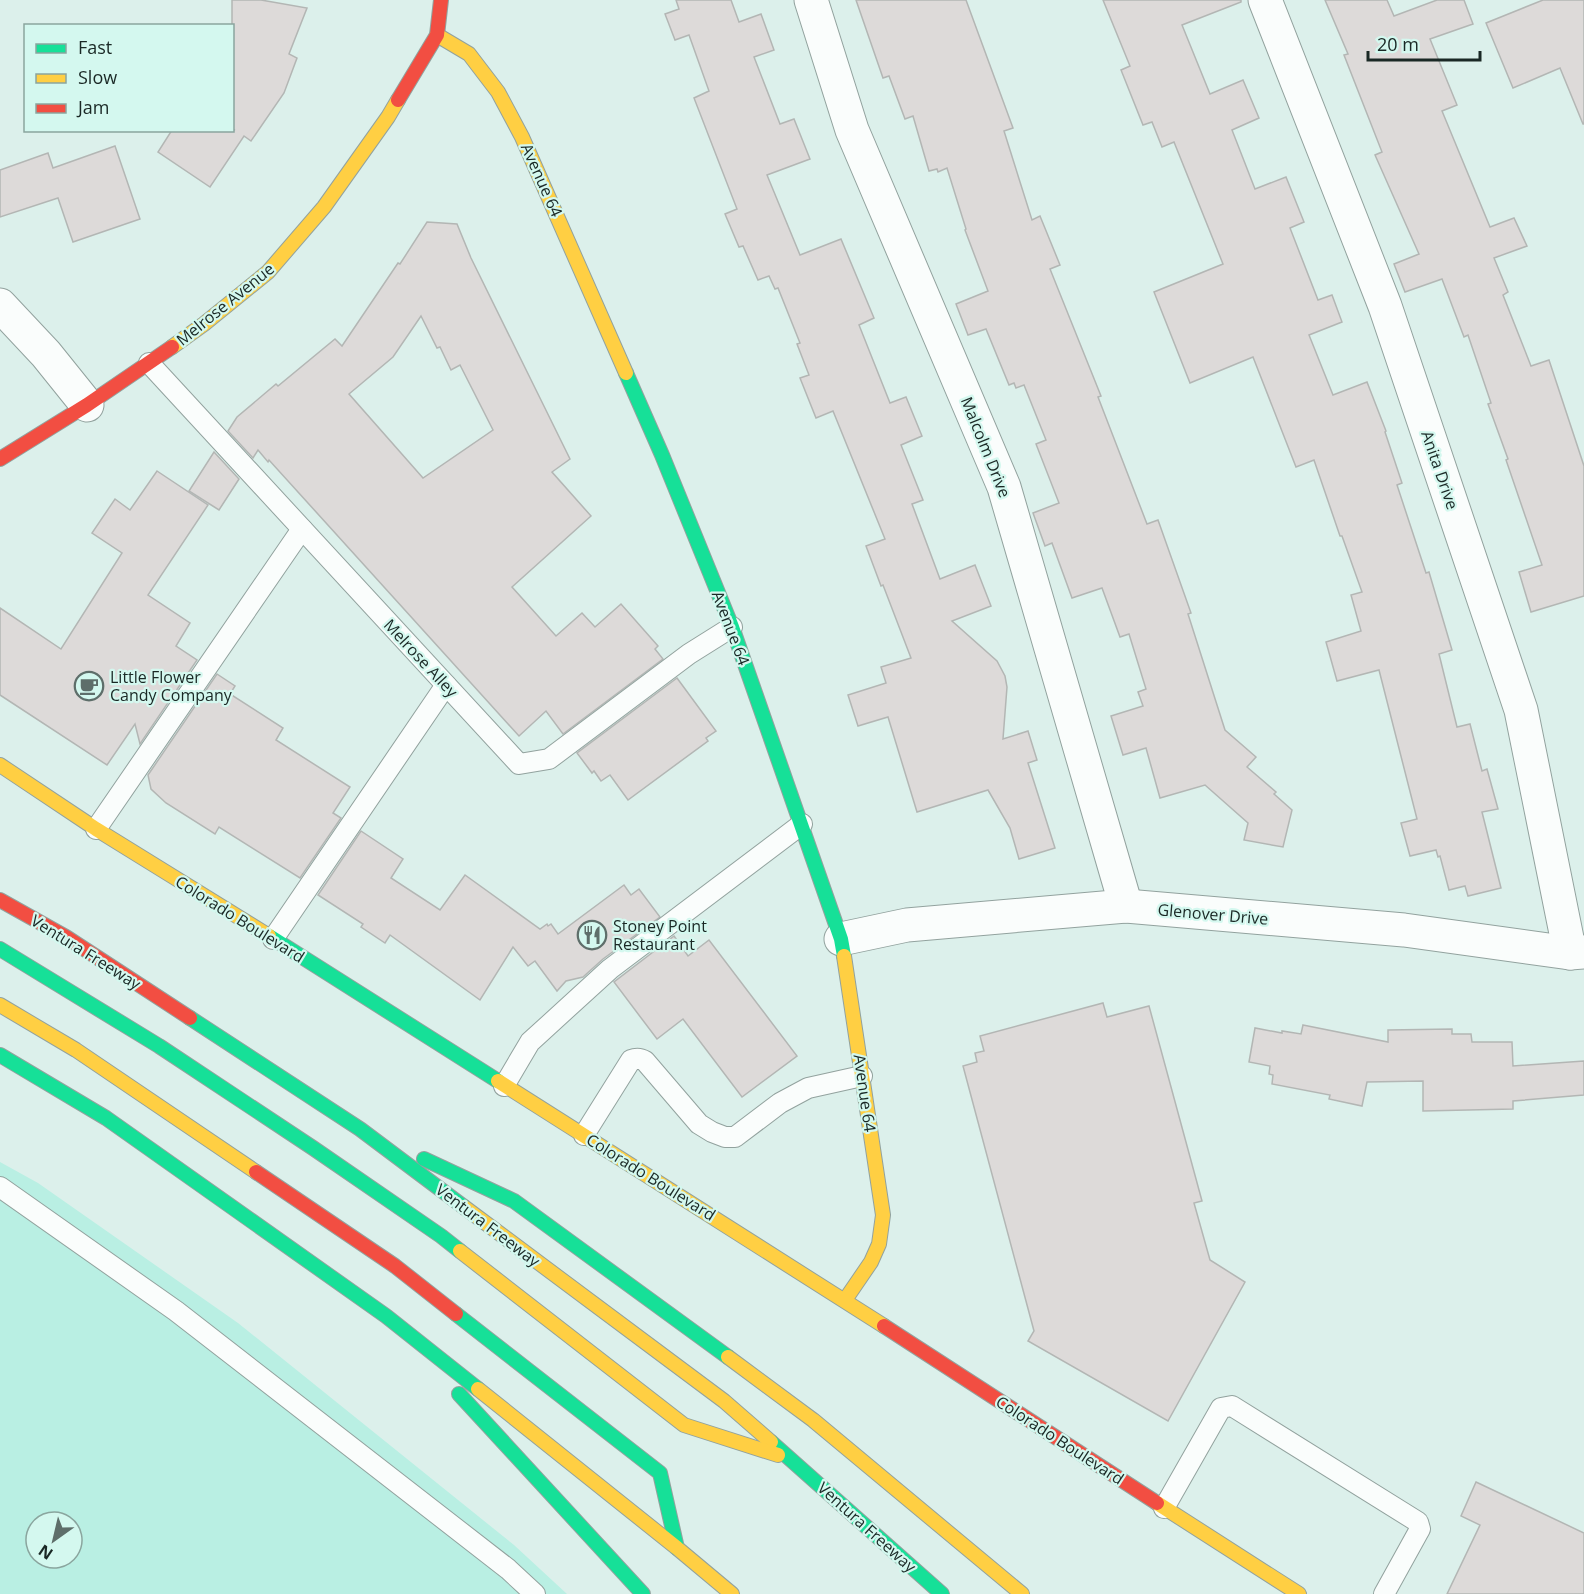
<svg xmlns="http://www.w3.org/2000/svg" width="1584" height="1594" font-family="'Open Sans',sans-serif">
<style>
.green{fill:#b9efe3;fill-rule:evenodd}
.building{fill:#dddad9;stroke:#b3b6b4;stroke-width:1.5;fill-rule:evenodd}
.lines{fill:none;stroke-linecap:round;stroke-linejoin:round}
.lane-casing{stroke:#92a29e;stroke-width:22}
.street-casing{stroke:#92a29e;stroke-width:35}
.fast-casing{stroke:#92a29e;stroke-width:16}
.slow-casing{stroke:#92a29e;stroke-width:16}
.jam-casing{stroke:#92a29e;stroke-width:16}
.lane{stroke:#fafdfc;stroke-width:20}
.street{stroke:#fafdfc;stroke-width:33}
.fast{stroke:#16e098;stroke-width:14}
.slow{stroke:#ffcf43;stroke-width:14}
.jam{stroke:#f24e42;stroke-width:14}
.labels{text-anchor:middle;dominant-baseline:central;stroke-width:4.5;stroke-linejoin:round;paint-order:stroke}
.street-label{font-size:16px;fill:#1a2825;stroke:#d4f8ef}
.poi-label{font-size:16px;fill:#1a2825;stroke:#d4f8ef;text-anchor:start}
</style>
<rect width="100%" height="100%" fill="#dcf0eb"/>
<!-- green -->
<path class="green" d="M0,1162l38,21 200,140 276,222 53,49h-567zM36,1522h36v36h-36z"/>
<!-- building -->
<g class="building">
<path d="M232,0h29l46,8 -18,46 8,4 -13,35 -33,48 -7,-5 -34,51 -52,-35 14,-22h63l-3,-1z"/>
<path d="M676,0h55l8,22 22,-8 13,36 -20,7 26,67 14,-5 16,40 -43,16 33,80 41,-16 33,79 -15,7 31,78 16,-6 16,39 -21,9 22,55 -11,4 28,75 35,-14 16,41 -39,15 45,40 8,15 2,11 -4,52 25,-8 9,29 -9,3 27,85 -36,11 -9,-31 -22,-38 -71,22 -29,-95 -30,9 -10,-31 38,-12 -5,-16 30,-9 -28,-73 -2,1 -15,-40 19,-7 -52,-128 -17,7 -16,-40 9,-3 -12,-31 3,-1 -22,-55 -3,1 -6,-13 -11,4 -15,-34 -4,1 -14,-33 12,-5 -43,-111 15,-7 -20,-56 -14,5 -10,-26 14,-5z"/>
<path d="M856,0h110l47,128 -9,3 28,89 8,-4 20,49 -10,4 51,127 -3,1 49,127 11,-4 33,93 -3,1 37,116 31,27 -9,10 29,25 -2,2 18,16 -9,37 -39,-7 4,-17 -43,-38 -45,13 -14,-50 -23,7 -12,-39 32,-10 -5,-14 8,-3 -17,-55 -9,3 -18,-49 -30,10 -20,-55 -7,3 -12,-33 26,-10 -23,-59 10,-4 -22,-55 -8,3 -2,-5 -5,2 -23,-56 -18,6 -12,-31 32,-13 -23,-61 1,-1 -19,-61 -9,4 -1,-3 -8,2 -16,-55 -8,3 -16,-43 -6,2z"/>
<path d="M1103,0h138v2l-59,23 28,69 33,-14 16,38 -27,12 23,59 31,-12 18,45 -14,6 28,72 14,-5 10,27 -33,13 24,60 34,-13 19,49 -1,1 17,51 -5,2 29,88 3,-1 23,78 -13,4 18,73 13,-3 12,47 5,-2 11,40 -16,3 19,76 -33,8 -3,-10 -16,4 -9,-34 -2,1 -2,-7 -26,6 -9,-33 16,-4 -38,-149 -42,11 -11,-39 35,-11 -10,-36 11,-3 -20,-56h-2l-26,-76 -18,7 -43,-110 -63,26 -36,-91 69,-28 -49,-122 -12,5 -10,-25 -9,3 -22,-55 9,-4z"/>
<path d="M1325,0h62l7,16 43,-16h27l9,24 -43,15 27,66 -15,6 48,116 24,-9 13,28 -33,12 14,34 -5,3 28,71 18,-6 35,106v130l-53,16 -12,-40 23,-7 -36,-105 2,-1 -20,-55 3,-1 -23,-68 -4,2 -22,-58 -37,13 -11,-28 25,-10 -44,-99 7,-3 -38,-97 4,-1z"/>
<path d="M1543,0h41v124h-1l-23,-56 -47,20 -27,-65z"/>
<path d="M115,146l25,73 -67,23 -15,-44 -58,19v-47l48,-17 5,15z"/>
<path d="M427,222l30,2 14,34 99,201 -18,13 39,44 -79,71 44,49 26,-23 13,14 26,-23 37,42 -3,3 8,10 -100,75 -17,-23 -27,25 -250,-276 -1,2 -10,-12 -5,8 -25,-27 9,-14 39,-33 2,2 57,-47 7,7 56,-83 2,1zM421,316l16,32 3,-1 11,23 9,-5 33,65 -70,48 -74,-84 44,-37z"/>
<path d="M214,452l25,27 -20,31 -30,-19z"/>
<path d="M157,471l51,34 -60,90 42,28 -14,23 21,14 -57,84 -5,-20 -28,41 -107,-70v-87l61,41 61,-96 -30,-20 23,-34 15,11z"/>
<path d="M217,674l18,12 -5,8 53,34 -7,12 74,47 -17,26 8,5 -41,60 -81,-51 -4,7 -49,-31 -15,-14 -3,-14z"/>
<path d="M677,678l39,53 -10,7 2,3 -80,59 -18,-25 -9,6 -7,-10 -2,2 -15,-20z"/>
<path d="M361,831l42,28 -12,19 49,32 25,-35 75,54 7,-5 1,2 3,-2 7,10 66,-49 7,10 8,-6 21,28 -57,42 -20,18 -17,4 -9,10 -22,-30 -7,5 -15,-19 -33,53 -90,-65 -5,8 -24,-16 2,-3 -45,-29z"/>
<path d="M674,936l14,20 21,-16 88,116 -55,41 -59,-78 -26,20 -43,-57z"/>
<path d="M1103,1003l4,14 42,-11 53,195 -8,2 16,57 35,22 -77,139 -140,-80 6,-10 -71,-265 14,-4 -2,-9 9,-2 -4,-15z"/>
<path d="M1303,1025l85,17v-12l64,-1v5h19l1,8h40l1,24 71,-5v34l-71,6v8l-90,2v-30l-56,1 -5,24 -33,-7 1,-4 -58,-11 1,-9 -4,-1 1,-8 -21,-4 6,-34 27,5v-2l19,3z"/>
<path d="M1476,1482l108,51v61h-137l33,-69 -19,-9z"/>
</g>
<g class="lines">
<!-- lane casing -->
<g class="lane-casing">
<g id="lane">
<path d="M149,363l370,401 30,-5 140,-105 43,-27"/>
<path d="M96,829l206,-300"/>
<path d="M273,939l173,-254"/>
<path d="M504,1086l26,-44 80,-73 192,-145"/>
<path d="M584,1135l47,-75c5,-2 9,-2 14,1l54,63 13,8 13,5h10l45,-34 28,-15 54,-12"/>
<path d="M0,1187l176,124 332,258 27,25"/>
<path d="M1164,1508l57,-100 11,-2 186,116 2,7 -36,65"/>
</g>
</g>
<!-- street casing -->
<g class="street-casing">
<g id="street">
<path d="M811,0l41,130 152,357 122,419"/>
<path d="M1265,0l120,306 136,404 49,243"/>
<path d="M0,305l46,49 41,51"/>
<path d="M841,939l66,-14 219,-19 278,24 166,23 14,-1"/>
</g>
</g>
<!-- fast casing -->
<g class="fast-casing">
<g id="fast">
<path d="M626,373l36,82 70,172 109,312 3,17"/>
<path d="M269,936l229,145"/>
<path d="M0,949l159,97 154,102 128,88 19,15"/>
<path d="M190,1018l170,111 104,78"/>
<path d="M0,1055l106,63 280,198 92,73"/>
<path d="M424,1159l90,42 214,156"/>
<path d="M456,1314l204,159 17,75"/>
<path d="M459,1394l184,200"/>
<path d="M771,1442l171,152"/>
</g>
</g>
<!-- slow casing -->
<g class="slow-casing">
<g id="slow">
<path d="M437,35l32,19 29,38 24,45 104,236"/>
<path d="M172,347l32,-23 64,-52 56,-65 64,-90 10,-17"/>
<path d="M0,765l96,64 173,107"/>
<path d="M844,956l39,259 -4,29 -8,18 -26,38"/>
<path d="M0,1005l76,45 180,122"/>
<path d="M498,1081l386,245"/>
<path d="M464,1207l260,194 47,41"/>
<path d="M460,1251l224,174 94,30"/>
<path d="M728,1357l85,63 209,174"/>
<path d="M478,1389l199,159 55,46"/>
<path d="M1157,1503l142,91"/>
</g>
</g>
<!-- jam casing -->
<g class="jam-casing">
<g id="jam">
<path d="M398,100l39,-65 4,-35"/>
<path d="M0,459l87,-54 85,-58"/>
<path d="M0,900l66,37 124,81"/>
<path d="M256,1172l139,94 61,48"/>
<path d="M884,1326l273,177"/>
</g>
</g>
<!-- lane -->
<use href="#lane" class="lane"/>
<!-- street -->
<use href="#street" class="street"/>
<!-- fast -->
<use href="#fast" class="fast"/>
<!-- slow -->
<use href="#slow" class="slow"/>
<!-- jam -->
<use href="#jam" class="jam"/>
</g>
<!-- icons -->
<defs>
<g id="cafe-ring" transform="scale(1.5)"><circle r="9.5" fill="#d4f8ef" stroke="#5e6e6a" stroke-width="1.5"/><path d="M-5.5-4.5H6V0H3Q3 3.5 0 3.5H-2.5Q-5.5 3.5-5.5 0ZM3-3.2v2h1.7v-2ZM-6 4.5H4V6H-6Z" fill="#5e6e6a"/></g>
<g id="restaurant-ring" transform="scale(1.5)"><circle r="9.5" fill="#d4f8ef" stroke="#5e6e6a" stroke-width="1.5"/><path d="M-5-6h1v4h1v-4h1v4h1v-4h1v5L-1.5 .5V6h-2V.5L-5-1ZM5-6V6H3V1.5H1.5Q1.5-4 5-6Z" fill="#5e6e6a"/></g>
</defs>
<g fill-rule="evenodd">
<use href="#cafe-ring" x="89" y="686"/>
<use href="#restaurant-ring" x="592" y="935"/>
</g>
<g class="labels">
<!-- street labels -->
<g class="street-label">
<text transform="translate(542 180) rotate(66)">Avenue 64</text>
<text transform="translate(225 304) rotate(-39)">Melrose Avenue</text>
<text transform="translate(986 447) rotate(68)">Malcolm Drive</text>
<text transform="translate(1440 470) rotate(71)">Anita Drive</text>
<text transform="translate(731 628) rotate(69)">Avenue 64</text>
<text transform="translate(421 658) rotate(47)">Melrose Alley</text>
<text transform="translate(1213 914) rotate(5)">Glenover Drive</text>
<text transform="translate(240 919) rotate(32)">Colorado Boulevard</text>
<text transform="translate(86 952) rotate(32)">Ventura Freeway</text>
<text transform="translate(865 1093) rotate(82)">Avenue 64</text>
<text transform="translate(651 1177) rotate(32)">Colorado Boulevard</text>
<text transform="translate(488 1225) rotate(37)">Ventura Freeway</text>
<text transform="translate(1060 1440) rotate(33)">Colorado Boulevard</text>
<text transform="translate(867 1527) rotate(42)">Ventura Freeway</text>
</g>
<!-- poi labels -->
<g class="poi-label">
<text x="110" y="677">Little Flower<tspan x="110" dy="18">Candy Company</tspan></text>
<text x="613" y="926">Stoney Point<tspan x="613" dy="18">Restaurant</tspan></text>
</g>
</g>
<!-- legend -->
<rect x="24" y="24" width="210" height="108" fill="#d4f8ef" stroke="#8aa59e" stroke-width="1.5"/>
<rect x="36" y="44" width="30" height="9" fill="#16e098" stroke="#8aa59e" stroke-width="1.5"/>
<text x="78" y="54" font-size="18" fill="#1a2825">Fast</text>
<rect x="36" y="74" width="30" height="9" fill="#ffcf43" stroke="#8aa59e" stroke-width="1.5"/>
<text x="78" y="84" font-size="18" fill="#1a2825">Slow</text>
<rect x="36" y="104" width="30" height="9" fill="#f24e42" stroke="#8aa59e" stroke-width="1.5"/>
<text x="78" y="114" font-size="18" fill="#1a2825">Jam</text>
<!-- north arrow -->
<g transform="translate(54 1540) rotate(214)"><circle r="28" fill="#d4f8ef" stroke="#8aa59e" stroke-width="1.5"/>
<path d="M0-4.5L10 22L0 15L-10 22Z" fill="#5e6e6a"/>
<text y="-9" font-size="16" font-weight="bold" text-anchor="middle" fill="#1a2825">N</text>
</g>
<!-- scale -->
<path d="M1368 51v9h112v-9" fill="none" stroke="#1a2825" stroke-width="3"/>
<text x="1377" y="51" font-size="18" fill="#1a2825" stroke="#d4f8ef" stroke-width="4.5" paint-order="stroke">20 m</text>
</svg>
